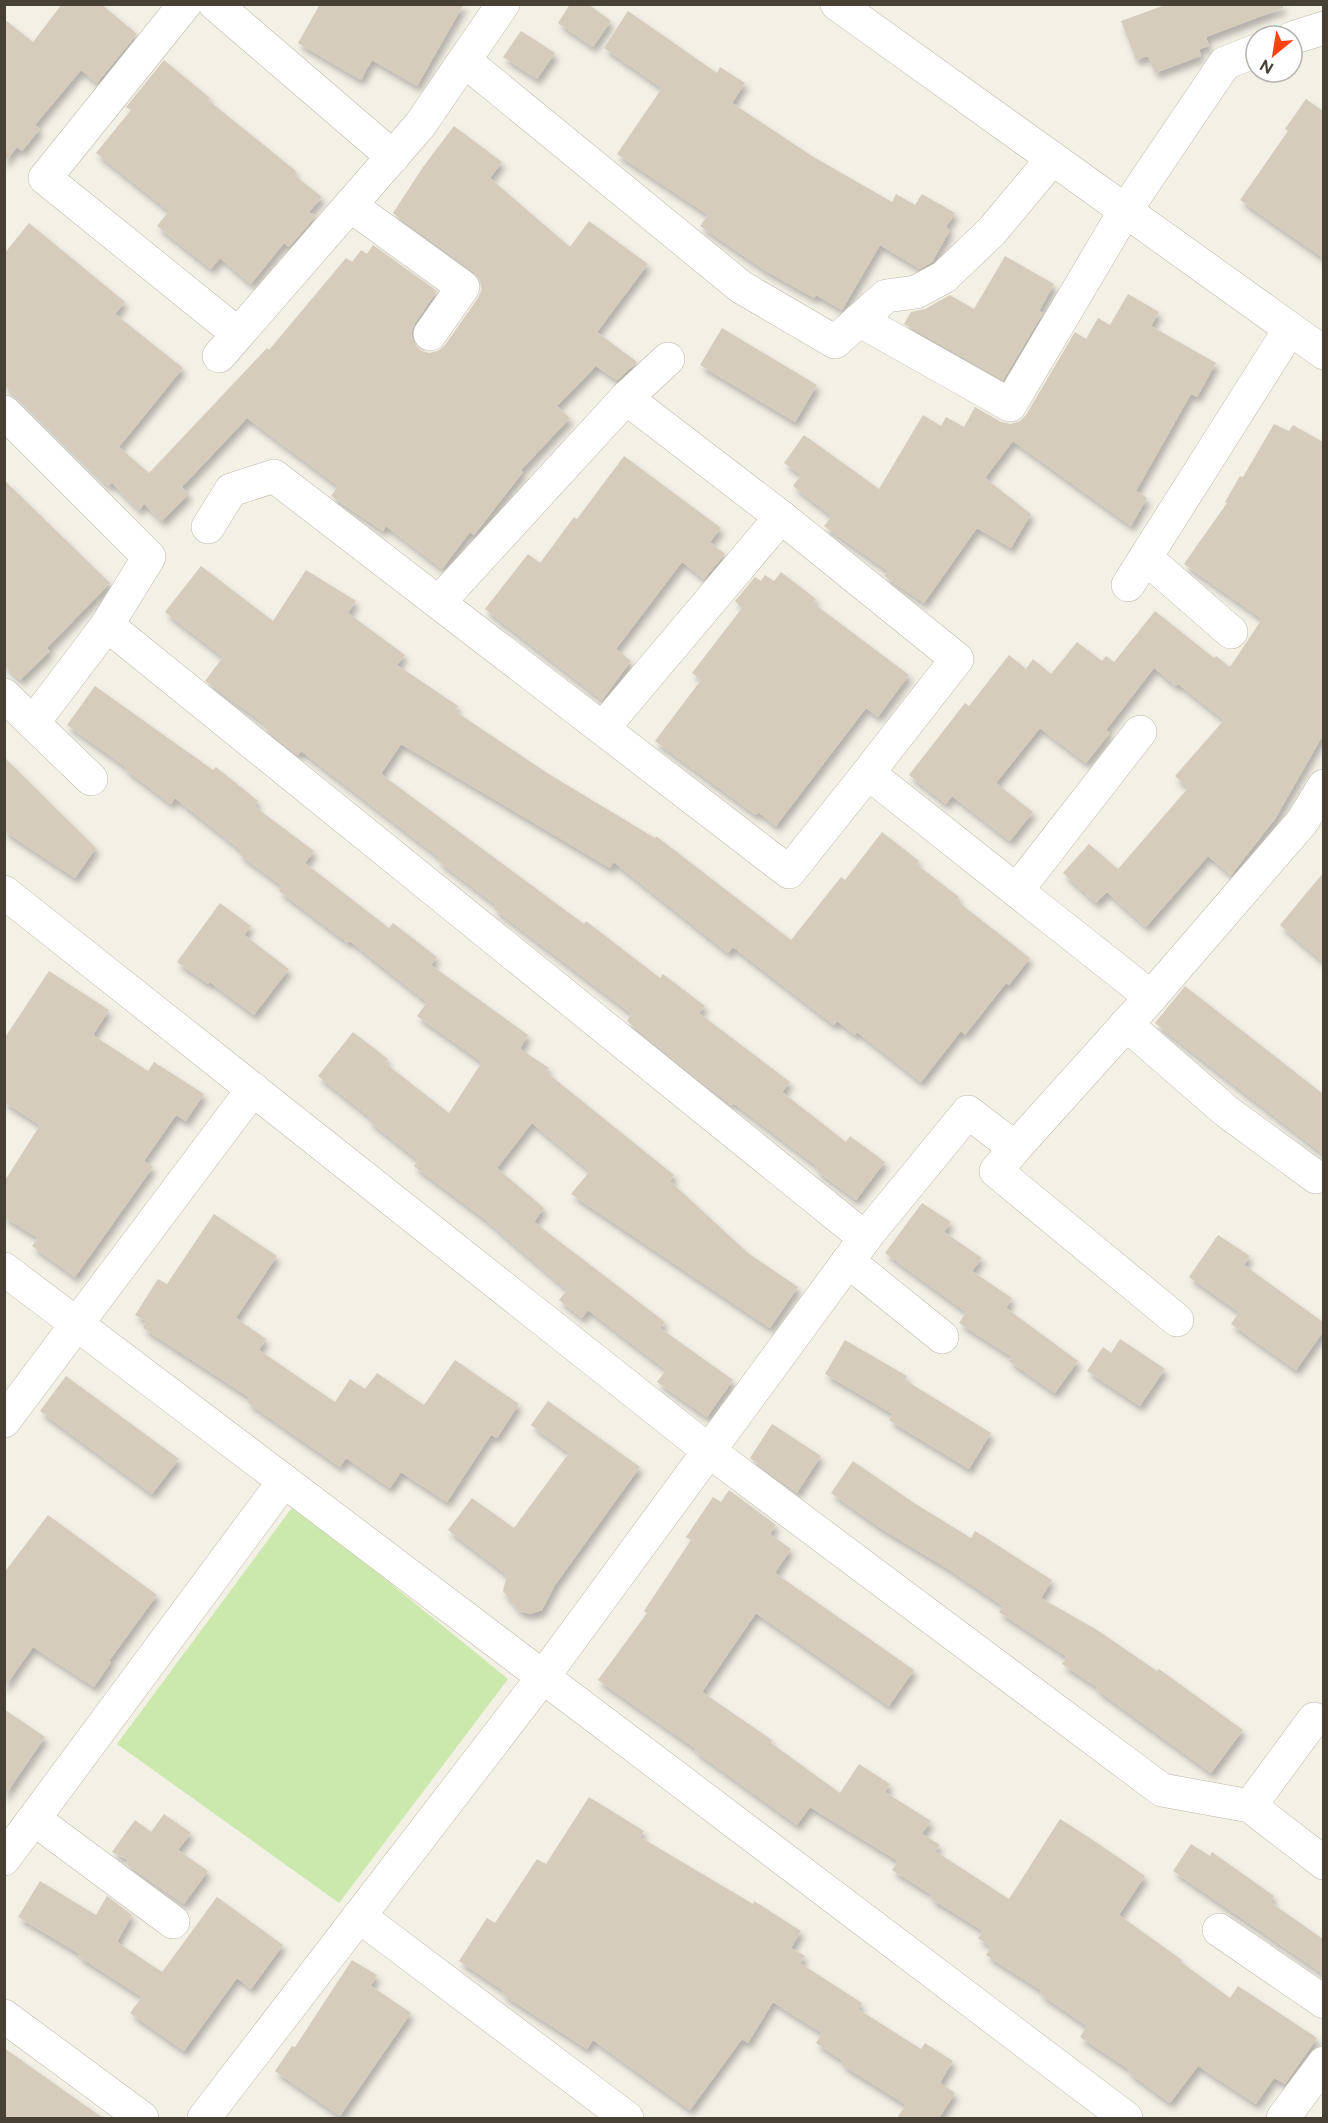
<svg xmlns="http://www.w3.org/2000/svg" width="1328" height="2123" font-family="Figtree,sans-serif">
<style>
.green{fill:#cbe8ad}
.building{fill:#d5ccbb;filter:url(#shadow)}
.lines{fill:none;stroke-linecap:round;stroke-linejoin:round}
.minor-casing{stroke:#bfb8a8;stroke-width:34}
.minor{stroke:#fff;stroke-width:33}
</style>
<defs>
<filter id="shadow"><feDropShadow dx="3.5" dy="6" stdDeviation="3" flood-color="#0004"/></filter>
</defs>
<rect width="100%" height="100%" fill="#f3f0e6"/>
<!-- green -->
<path class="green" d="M294,1505l214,174 -169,224 -222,-159z"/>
<!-- building -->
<g class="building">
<path d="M62,4h39l36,30 -40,49 -16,-13 -46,55 5,4 -18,22 -5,-4 -13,16v-144l29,23z"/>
<path d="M320,4h144l-47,82 -45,-26 -11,20 -63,-37z"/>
<path d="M570,4h18l23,17 -18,26 -35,-24z"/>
<path d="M1168,4h115v4l-77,29 3,9 -10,3 2,7 -46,17 -7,-17 -12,4 -15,-39z"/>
<path d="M628,11l89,62 3,-6 25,16 -13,20 80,53 80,46 4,-8 19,11 7,-11 33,19 -9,14 4,3 -18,32 -12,7 -40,-24 -38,65 -26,-15 -2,3 -48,-27 -66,-45 8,-11 -91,-61 45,-66 -58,-40z"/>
<path d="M521,31l34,22 -18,26 -34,-22z"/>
<path d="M164,60l46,38 -2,2 88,71 -3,3 29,23 -13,15 7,4 -27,31 -5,-4 -33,41 -31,-26 -9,11 -54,-43 12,-15 -73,-58 35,-43 -5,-3z"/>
<path d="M1306,99l17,12v147l-83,-58 48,-69 -3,-2z"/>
<path d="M454,126l48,36 -12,16 80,69 19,-26 59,43 -51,68 40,30 -20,18 -21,-14 -39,40 13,12 -49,52 2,2 -49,63 -4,-3 -28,37 -56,-43 -3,5 -52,-35 7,-10 -91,-68 -65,69 7,7 -27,27 -18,-17 -5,6 -27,-27 -4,3 -104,-102v-130l25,-31 96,79 -10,12 68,54 -64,79 30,26 118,-125 2,2 77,-92 6,4 9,-12 6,4 6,-9 64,46 -22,32 -4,10 2,9 7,8 9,3 9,-2 7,-6 33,-47 4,-9 -2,-9 -6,-8 -81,-59 30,-46z"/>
<path d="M1005,256l49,28 -15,27 4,2 -40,67 -99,-56 7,-12 14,-3 25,-14 24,14z"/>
<path d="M1128,294l31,18 -8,14 65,37 -19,34 -6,-3 -55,97 11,7 -16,28 -118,-85 -28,37 46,36 -20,34 -34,-20 -53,75 -40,-27 4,-5 -64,-45 8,-10 -39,-30 8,-11 -17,-12 20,-28 75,54 44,-74 18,11 5,-9 18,10 11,-20 26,15 10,2 9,-3 6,-6 49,-83 11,7 12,-21 12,7z"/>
<path d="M722,328l95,57 -22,37 -95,-57z"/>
<path d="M1274,424l15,7 4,-6 30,17v293l-48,84 -44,56 -23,-19 -62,71 -39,-35 -11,11 -33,-30 26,-29 29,25 70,-81 -13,-12 49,-56 -46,-36 -2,2 -22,-18 -48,62 4,3 -24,30 -46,-35 -44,55 37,29 -23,29 -58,-45 -6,8 -37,-29 56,-72 4,3 40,-51 17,14 7,-10 18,15 26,-32 25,19 4,-5 8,6 41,-51 59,47 2,-2 14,11 32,-48 -78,-55 43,-61 -2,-1 15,-26 3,1z"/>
<path d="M624,456l97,72 -11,14 15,12 -21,25 -22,-17 -66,87 15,12 -29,39 -117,-91 43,-55 12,9 34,-46 3,2z"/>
<path d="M4,480l106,103 -63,65 3,3 -30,29 -16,-15z"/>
<path d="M201,566l72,55 33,-51 50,31 -8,12 57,42 -8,10 61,41 -3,5 92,62 108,65 1,-2 135,104 50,-63 4,3 37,-48 37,29 -3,3 43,33 -2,4 73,57 -21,27 -3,-2 -41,52 -4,-4 -40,51 -64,-50 -2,3 -18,-14 -3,4 -101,-78 -5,6 -114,-91 -4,6 -209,-124 -20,30 203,150 2,-3 74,57 3,-4 42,32 -6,7 91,69 -8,10 64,50 4,-6 35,26 -29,38 -40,-30 2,-3 -85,-64 -1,2 -27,-20 -78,-64 5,-7 -138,-105 2,-4 -58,-44 2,-3 -139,-107 -3,4 -3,-2 -32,-26 2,-3 -60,-43 18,-24 -58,-45z"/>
<path d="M781,572l35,27 -3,4 96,72 -31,42 -12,-9 -90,118 -18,-14 -2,3 -101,-74 46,-61 -9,-7 50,-65 -7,-7 20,-24 6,4 4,-6 9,6z"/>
<path d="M95,686l118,84 3,-3 42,34 -4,5 60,45 -9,12 84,65 4,-5 44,34 -6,8 97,70 -8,14 29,19 -3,4 128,103 -4,6 78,72 50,34 -28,41 -199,-134 19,-23 -58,-48 -35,45 47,40 -10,14 131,100 -5,6 73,52 -26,37 -50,-35 9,-12 -78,-60 -6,8 -23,-18 8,-10 -81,-70 -72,-54 4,-6 -49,-39 2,-3 -53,-42 35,-44 35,27 -3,4 64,50 33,-51 -65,-46 10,-14 -77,-61 -2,2 -69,-52 3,-5 -43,-32 3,-3 -67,-53 -4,6 -46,-35 1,-2 -59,-42z"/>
<path d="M4,757l92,91 -21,30 -71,-47z"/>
<path d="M1323,873v89l-43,-37z"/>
<path d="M220,903l31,23 -7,9 45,34 -35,46 -44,-33 -2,2 -31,-22z"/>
<path d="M49,971l60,39 -16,25 55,36 6,-9 50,32 -18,27 -10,-6 -32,46 9,6 -78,110 -43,-31 6,-8 -34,-21v-35l36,-57 -36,-23v-63z"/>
<path d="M1185,986l138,108v60l-168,-131z"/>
<path d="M922,1203l29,19 -7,10 38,26 -10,13 40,27 -6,10 72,53 -23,32 -46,-32 3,-4 -53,-34 7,-11 -81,-59z"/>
<path d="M214,1214l63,42 -41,62 30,21 -7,11 76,52 15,-23 15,10 12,-16 47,32 31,-45 64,44 -22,34 -6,-3 -44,67 -46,-30 -11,16 -44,-30 -6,9 -93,-65 3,-4 -107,-70 3,-7 -11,-6 23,-36 9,5z"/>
<path d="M1218,1235l32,21 -6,9 79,57v10l-27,38 -65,-46 8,-12 -50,-35z"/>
<path d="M1120,1339l45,30 -25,37 -53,-35 16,-24 8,6z"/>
<path d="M845,1340l62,36 -2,4 86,53 -22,36 -80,-49 4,-6 -68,-40z"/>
<path d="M66,1376l113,83 -27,35 -112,-83z"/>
<path d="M548,1401l92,66 -85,118 -13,25 -12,4 -11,-3 -16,-20 4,-16 -59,-45 24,-32 42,30 55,-75 -38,-28z"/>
<path d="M772,1424l49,32 -24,37 -47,-35z"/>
<path d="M853,1461l61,42 57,35 4,-7 77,49 -11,18 56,32 60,41 2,-2 84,61 -32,43 -115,-84 1,-2 -35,-23 5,-7 -68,-45 4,-6 -53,-36 -68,-41 -51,-36z"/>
<path d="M729,1490l47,35 -6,9 21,15 -16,24 139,97 -25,36 -133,-93 -54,79 70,48 -1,3 69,50 19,-29 31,20 -5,8 46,29 -9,13 18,11 -5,6 74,48 51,-80 33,21 52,36 -26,39 63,45 -1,2 49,36 8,-12 79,52 -32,46 -11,-6 -18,26 -58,-38 -28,37 -42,-31 2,-2 -50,-33 7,-11 -47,-32 2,-3 -56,-36 5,-8 -13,-9 5,-7 -53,-33 2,-3 -40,-25 6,-9 -88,-54 -13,18 -102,-74 1,-2 -98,-69 49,-67 -3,-2 47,-71 -5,-3 27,-40 8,5z"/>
<path d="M48,1515l109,80 -48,66 2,1 -17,25 -61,-40 -29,41v-115z"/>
<path d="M4,1709l41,28 -41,60z"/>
<path d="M589,1797l55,34 -4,6 113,67 1,-3 47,30 -10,17 14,8 -5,7 62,40 -4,6 63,40 4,-6 28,18 -13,22 15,10 -16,25h-42l9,-13 -65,-41 2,-3 -27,-18 6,-10 -49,-31 -25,41 -6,-4 -52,71 -97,-70 -6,9 -85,-55 2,-3 -45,-30 28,-43 8,5 42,-64 9,5z"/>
<path d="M164,1814l27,19 -13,17 30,21 -24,33 -58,-40 2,-4 -16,-8 23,-32 16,12z"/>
<path d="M1191,1844l19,12 2,-4 62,44 -4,6 53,37v35l-150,-103z"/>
<path d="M40,1881l56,34 11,-19 25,19 -15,27 45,30 55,-75 66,48 -32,44 -14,-11 -53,73 -54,-38 12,-16 -64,-41 2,-2 -62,-37z"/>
<path d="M352,1960l25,15 -6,11 40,27 -71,103 -65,-45 17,-25 3,1z"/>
<path d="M4,2048l99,70h-99z"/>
</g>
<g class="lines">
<!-- minor casing -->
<g class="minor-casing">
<g id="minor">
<path d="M185,4l-140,174 193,156"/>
<path d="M215,4l178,153"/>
<path d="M837,4l487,349"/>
<path d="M1292,38l32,-10"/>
<path d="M465,61l276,226 94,55 51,-46 30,-4 28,-15 48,-46 60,-72"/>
<path d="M351,206l112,81 -33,47"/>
<path d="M859,320l151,85 115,-194 100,-148 31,-12"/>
<path d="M219,356l201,-231 83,-121"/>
<path d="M626,398l42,-39"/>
<path d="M4,412l145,145 -42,68 -74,98"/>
<path d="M208,527l23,-37 43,-14 515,396 79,-99 283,224"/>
<path d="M1146,558l85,74"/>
<path d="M1128,585l162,-256"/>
<path d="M439,602l187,-204 155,119 176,142 -89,114"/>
<path d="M107,625l758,613"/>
<path d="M4,695l87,84"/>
<path d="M603,728l178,-211"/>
<path d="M1017,890l123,-158"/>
<path d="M4,892l705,559 453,339 88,16 74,57"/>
<path d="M1126,1024l100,87 90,66"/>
<path d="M1015,1148l-19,23 181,149"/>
<path d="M848,1261l94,76"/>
<path d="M4,1269l1122,849"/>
<path d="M4,1421l249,-332"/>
<path d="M1250,1806l64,-87"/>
<path d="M34,1819l139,103"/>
<path d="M4,1859l280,-378"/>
<path d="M359,1916l268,202"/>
<path d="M1219,1930l105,72"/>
<path d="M4,2016l138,102"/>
<path d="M204,2118l339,-441 325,-443 100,-122 47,36 136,-151 151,-175 22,-36"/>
<path d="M1283,2118l41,-55"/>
</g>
</g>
<!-- minor -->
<use href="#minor" class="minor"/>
</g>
<!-- border -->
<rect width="1328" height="2123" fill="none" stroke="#464035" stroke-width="12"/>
<!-- north arrow -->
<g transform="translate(1274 54) rotate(210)"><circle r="28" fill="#ffffff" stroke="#b5b3ae" stroke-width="1.5"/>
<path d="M0-4.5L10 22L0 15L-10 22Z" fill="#fe4212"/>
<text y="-9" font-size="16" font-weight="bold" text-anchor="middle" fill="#464035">N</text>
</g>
</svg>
